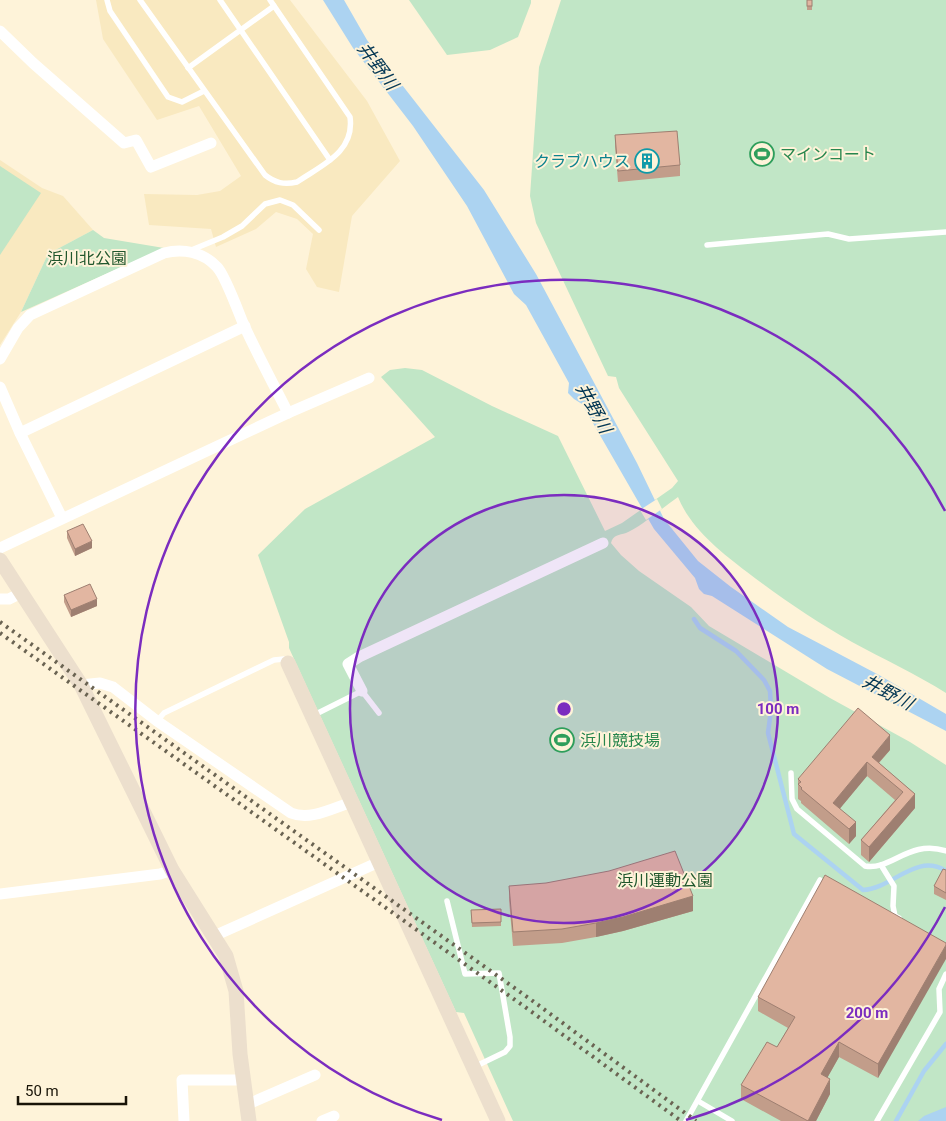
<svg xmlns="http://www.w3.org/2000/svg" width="946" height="1121" font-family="Roboto,'Noto Sans JP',sans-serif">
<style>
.built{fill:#f9e9c0}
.green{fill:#c1e6c6}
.water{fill:#acd3f1}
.pier{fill:#fef3d9}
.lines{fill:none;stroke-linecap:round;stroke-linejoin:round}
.stream{stroke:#acd3f1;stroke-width:4.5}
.lane{stroke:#fff;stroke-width:5.5}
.street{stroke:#fff;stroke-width:11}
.secondary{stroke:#ecdfcd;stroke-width:15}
.rail{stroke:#6a6352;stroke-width:4;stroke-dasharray:2.5 5;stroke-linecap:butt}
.wall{fill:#c29d8a}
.shaded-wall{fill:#9e7f71}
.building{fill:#e2b6a1;stroke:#9e7f71}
.ring{fill:none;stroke:#7b2cbf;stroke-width:2.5}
.labels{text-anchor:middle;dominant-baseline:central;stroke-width:4;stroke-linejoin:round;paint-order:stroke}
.leisure-label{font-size:16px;fill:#27864d;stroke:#fef3d9;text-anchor:start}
.culture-label{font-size:16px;fill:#0d838f;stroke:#fef3d9;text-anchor:end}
.park-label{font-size:16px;fill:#20572d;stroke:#fef3d9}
.water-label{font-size:18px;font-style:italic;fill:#043754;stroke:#fef3d9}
.centre{fill:#7b2cbf;stroke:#fef3d9;stroke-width:2.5}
.ring-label{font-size:15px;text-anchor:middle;font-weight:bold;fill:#7b2cbf;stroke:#fef3d9;stroke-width:4;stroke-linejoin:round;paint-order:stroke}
</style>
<rect width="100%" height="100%" fill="#fef3d9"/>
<!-- built -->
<g class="built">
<path d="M96,0h194l77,101 33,60 -48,55 -13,76 -22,-5 -11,-18 7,-35 -16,-15 -21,-7 -20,17 -40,18 -5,-18 -62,-4 -5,-31 53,1 23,-4 21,-15 -42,-70 -42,14 -54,-81z"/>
<path d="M0,160l42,28 21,8 30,34 -45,24 -27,58 -21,33z"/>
</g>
<!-- green -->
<g class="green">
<path d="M409,0h122v3l-13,34 -28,13 -43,5z"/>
<path d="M561,0h385v693c-30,-19 -63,-34 -94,-51 -37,-21 -71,-44 -105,-70 -26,-20 -56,-43 -69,-75 -13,9 -39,31 -52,36 -7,2 -13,2 -15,10l10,12 18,16 52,36 18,19 121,72 80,44 36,23v356h-433l-49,-108 -8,-1 -167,-364v-6l-31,-87 47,-46 130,-72 -54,-60 9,-7 15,-2 17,2 70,36 66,30 47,95 17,-8 50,-35 6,-7 -59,-93 -3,-11 -8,-1 -72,-153 -6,-27 9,-129z"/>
<path d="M0,166l41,27 -41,62z"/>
<path d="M93,230l11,8 60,10 -143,64 27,-58z"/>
</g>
<!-- water -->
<g class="water">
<path d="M323,0h21l23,40 117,150 52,84 101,189 27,56 34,42 33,26 57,40 91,48 67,39v17l-119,-62 -115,-73 -8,-2 -5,-5 -4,-11 -41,-49 -72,-125 -8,-5 -6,-6 1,-10 -43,-78 -12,-11 -47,-88 -54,-80 -60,-78z"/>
<path d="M946,1107v14h-28l6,-5z"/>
</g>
<!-- pier -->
<path class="pier" d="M657,499l5,10 -16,11 -6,-10z"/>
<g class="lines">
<!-- stream -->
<g class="stream">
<path d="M694,619l6,9 36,23 28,29 6,11 1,19 -3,23 26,101 69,56c29,-1 53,-38 83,-19"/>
<path d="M896,1121l28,-50 22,-27"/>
</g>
<!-- lane -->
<g class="lane">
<path d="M107,0l3,11 58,86 14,5 22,-11"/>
<path d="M140,0l125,175c10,8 19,10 32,7 25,-17 58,-30 53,-65l-80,-117"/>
<path d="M220,0l110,160"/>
<path d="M188,68l86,-62"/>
<path d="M707,245l121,-11 21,5 97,-7"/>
<path d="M189,251l34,-14 19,-11 23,-22 15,-4 13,5 26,25"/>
<path d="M314,715l48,-24 17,22"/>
<path d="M157,721l7,-8 110,-53 10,-1 4,4"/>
<path d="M791,773l1,26 5,10 68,57c26,5 44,-27 81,-15"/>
<path d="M881,865l13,21 -1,20 2,10 4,2"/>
<path d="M447,901l18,73 34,-1 11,64v9l-5,6 -31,15"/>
<path d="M698,1101l34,20"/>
<path d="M686,1121l134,-241"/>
<path d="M877,1121l63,-109 -1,-23 7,-15"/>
</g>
<!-- street -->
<g class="street">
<path d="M0,31l33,32 91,80 12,-3 15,27 60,-24"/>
<path d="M0,359l18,-31 12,-13 134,-62c19,-5 39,-1 53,14 8,8 21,44 26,56 14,31 30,60 45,90"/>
<path d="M0,387l20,46 42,85"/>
<path d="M20,433l225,-107"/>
<path d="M0,548l288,-135 81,-35"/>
<path d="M0,599h9l12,-6"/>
<path d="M81,685l19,-2 13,4 44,34 134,92c19,8 42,-5 61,-11"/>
<path d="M362,691l-14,-27 11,-7 244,-114"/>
<path d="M0,894l160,-20 12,-4"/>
<path d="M214,936l165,-74"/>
<path d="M246,1105l69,-30"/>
<path d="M184,1121l-2,-41h61"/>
<path d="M322,1121l12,-5"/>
</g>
<!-- secondary -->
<g class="secondary">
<path d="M0,560l81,125 91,185 54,86 10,35 4,63 9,67"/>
<path d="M288,663l210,458"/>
</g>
<!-- rail -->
<g class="rail">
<path d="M0,622l530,377 166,122"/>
<path d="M0,633l525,374 156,114"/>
</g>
</g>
<!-- wall -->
<g class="wall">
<rect x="807" y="0" width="5" height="10"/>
<path d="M615,135l65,30v11l-62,6 -3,-36z"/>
<path d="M67,531l25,17 -17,8 -8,-18z"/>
<path d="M64,595l33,11 -26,11 -7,-15z"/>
<path d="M890,750l-11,13 36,31v14l-46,54 -8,-7v-15l34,-40 -28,-24 -27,32 16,28 -7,8 -48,-41v-2l-3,-2v-20z"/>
<path d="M946,870v30l-12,-6v-8z"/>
<path d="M509,886l184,25 -70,20 -27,6 -34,6 -49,3 -4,-46z"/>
<path d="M501,909v17l-29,1 -1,-17z"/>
<path d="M946,943l-68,135 -39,-21 -12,21 3,16 -14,27h-35l-40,-22v-14l36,-38 11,-19 -30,-17v-14z"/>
</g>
<!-- shaded-wall -->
<g class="shaded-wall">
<path d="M92,541v7l-17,8v-7z"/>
<path d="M97,599v7l-26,11v-7z"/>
<path d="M890,735v15l-16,18 -2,-11z"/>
<path d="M867,762v14l-34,41v-14z"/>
<path d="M915,794v14l-46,54v-15z"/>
<path d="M856,822v14l-7,8v-15z"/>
<path d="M693,896v15l-70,20 -27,6v-14z"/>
<path d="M946,945v14l-68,119v-14z"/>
<path d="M839,1042v15l-18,32v-15z"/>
<path d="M830,1079v15l-14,27h-8z"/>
</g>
<!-- building -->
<g class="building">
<rect x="807" y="0" width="5" height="6"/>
<path d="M677,131l3,34 -62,6 -3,-36z"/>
<path d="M83,524l9,17 -17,8 -8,-18z"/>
<path d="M90,584l7,15 -26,11 -7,-15z"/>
<path d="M858,708l32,27 -18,22 43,37 -46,53 -8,-7 42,-48 -36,-30 -34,41 23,19 -7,7 -48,-40 1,-1 -4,-4 3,-2 -3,-3z"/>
<path d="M675,851l18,45 -70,21 -27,6 -34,6 -49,3 -4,-46 37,-3 63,-12z"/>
<path d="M943,869l3,1v23l-12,-7z"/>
<path d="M825,875l121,68v2l-68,119 -39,-22 -18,32 9,5 -22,42 -67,-36 26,-43 10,5 18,-30 -37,-20z"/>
<path d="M501,909v13l-29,1 -1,-13z"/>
</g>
<!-- distance rings -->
<circle cx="564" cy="709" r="214" fill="#7b2cbf" fill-opacity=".12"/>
<g class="ring">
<circle cx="564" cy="709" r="214"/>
<path d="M945 907A429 429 0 0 1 686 1120M442 1120A429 429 0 1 1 945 511"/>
</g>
<!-- icons -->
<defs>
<g id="stadium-ring" transform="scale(1.25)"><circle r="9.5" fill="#fef3d9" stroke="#2e9e5b" stroke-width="1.5"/><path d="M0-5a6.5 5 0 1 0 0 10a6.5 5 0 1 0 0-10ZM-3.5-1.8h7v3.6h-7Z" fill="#2e9e5b"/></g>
<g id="building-ring" transform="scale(1.25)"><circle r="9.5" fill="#fef3d9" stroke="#0f9aa8" stroke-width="1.5"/><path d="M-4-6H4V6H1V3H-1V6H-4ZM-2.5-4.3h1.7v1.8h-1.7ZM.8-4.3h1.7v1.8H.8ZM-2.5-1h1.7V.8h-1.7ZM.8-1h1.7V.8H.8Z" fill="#0f9aa8"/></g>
</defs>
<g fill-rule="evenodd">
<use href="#stadium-ring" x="762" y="154"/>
<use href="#building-ring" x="647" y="161"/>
<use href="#stadium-ring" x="562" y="740"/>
</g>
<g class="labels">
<!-- leisure labels -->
<g class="leisure-label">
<text x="780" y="154">マインコート</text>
<text x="580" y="740">浜川競技場</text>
</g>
<!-- culture labels -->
<g class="culture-label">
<text x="630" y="161">クラブハウス</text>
</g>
<!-- park labels -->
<g class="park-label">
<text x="87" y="258">浜川北公園</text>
<text x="665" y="880">浜川運動公園</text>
</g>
<!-- water labels -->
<g class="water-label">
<text transform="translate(378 66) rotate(53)">井野川</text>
<text transform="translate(594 408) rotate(61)">井野川</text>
<text transform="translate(888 692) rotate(28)">井野川</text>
</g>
</g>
<circle cx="564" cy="709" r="8" class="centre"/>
<g class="ring-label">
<text x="778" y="714">100 m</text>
<text x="867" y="1018">200 m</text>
</g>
<!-- scale -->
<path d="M18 1096v8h108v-8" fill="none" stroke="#181307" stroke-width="2.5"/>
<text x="25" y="1096" font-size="15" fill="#181307" stroke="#fef3d9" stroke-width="4" paint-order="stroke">50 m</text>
</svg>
